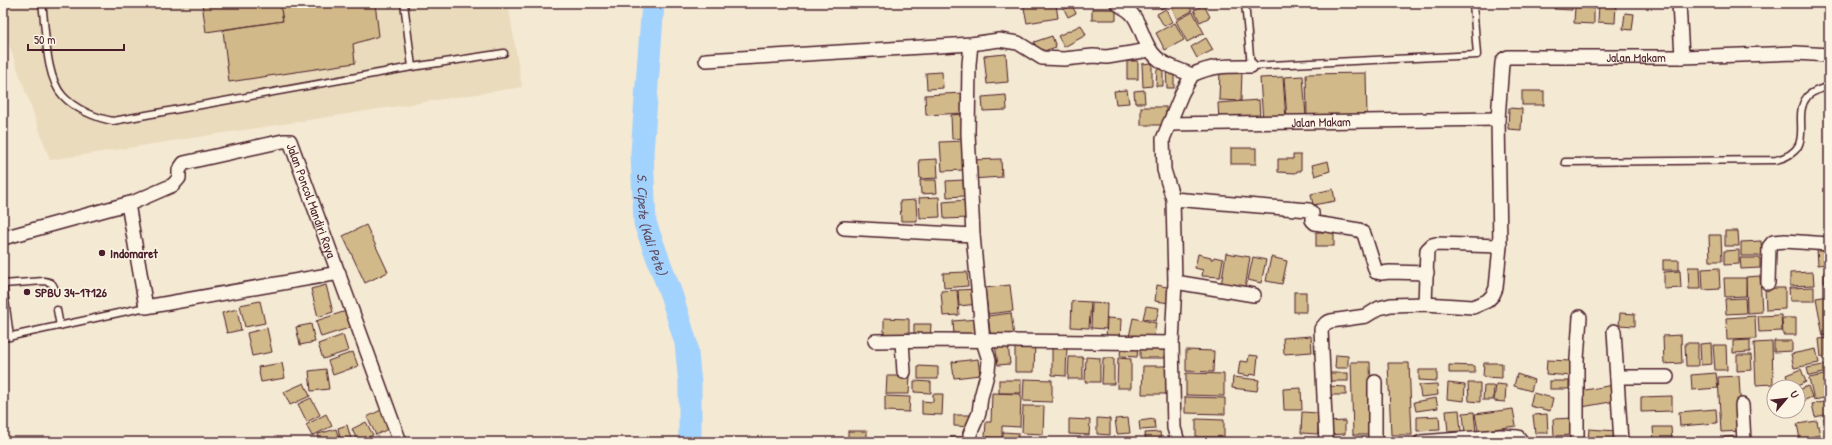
<svg xmlns="http://www.w3.org/2000/svg" width="1832" height="445" font-family="'Patrick Hand',sans-serif">
<style>
.built{fill:#eadbbd}
.lines{fill:none;stroke-linecap:round;stroke-linejoin:round}
.river{stroke:#a2d2fe;stroke-width:23}
.building{fill:#d2b989;stroke:#4a1f2b}
.service-casing{stroke:#4a1f2b;stroke-width:9}
.minor-casing{stroke:#4a1f2b;stroke-width:16}
.service{stroke:#fcf5e5;stroke-width:6}
.minor{stroke:#fcf5e5;stroke-width:13}
.poi-dot{fill:#4a1f2b;stroke:#fcf5e5;stroke-width:1.5}
.labels{text-anchor:middle;dominant-baseline:central;stroke-width:3;stroke-linejoin:round;paint-order:stroke}
.street-label{font-size:13px;fill:#4a1f2b;stroke:#fcf5e5}
.poi-label{font-size:13px;font-weight:bold;fill:#4a1f2b;stroke:#fcf5e5;text-anchor:start}
.water-label{font-size:14px;font-style:italic;fill:#604c60;stroke:#fcf5e5}
</style>
<rect width="100%" height="100%" fill="#f4e9d3"/>
<filter id="ink" filterUnits="userSpaceOnUse"><feTurbulence type="fractalNoise" baseFrequency=".025" numOctaves="2"/><feDisplacementMap in="SourceGraphic" scale="8" xChannelSelector="R" yChannelSelector="G"/><feConvolveMatrix kernelMatrix="1 2 1 2 8 2 1 2 1" color-interpolation-filters="sRGB"/></filter>
<g filter="url(#ink)">
<!-- built -->
<path class="built" d="M3,3h505l14,84 -472,73 -47,-132z"/>
<g class="lines">
<!-- river -->
<path class="river" id="s1" d="M653,3l-11,150 3,70 27,74 14,46 4,41v58"/>
</g>
<!-- building -->
<g class="building">
<path d="M202,3h78l3,18 -77,11z"/>
<path d="M280,3h95l4,33 -26,8 2,19 -126,19 -6,-52 60,-9z"/>
<path d="M1023,3h25l1,2 7,-1 2,14 -31,5z"/>
<path d="M1157,3h16l-12,6z"/>
<path d="M1181,3h7l4,8 -15,8 -5,-11z"/>
<path d="M1554,3h18v7l-18,-1z"/>
<path d="M1599,3h17l-1,20 -17,-1z"/>
<path d="M1204,5l6,12 -10,5 -6,-12z"/>
<path d="M1072,6l4,7 -8,4 -4,-8z"/>
<path d="M1575,7l19,1v16l-20,-1z"/>
<rect x="1092" y="9" width="24" height="11"/>
<path d="M1166,9l6,13 -8,4 -7,-12z"/>
<path d="M1193,12l11,21 -17,9 -11,-21z"/>
<path d="M1625,13l9,1 -2,16 -9,-1z"/>
<path d="M1175,23l9,17 -19,10 -9,-17z"/>
<path d="M1081,25l5,10 -22,12 -6,-11z"/>
<path d="M1052,36l4,11 -18,6 -4,-11z"/>
<path d="M1206,38l7,12 -16,8 -6,-11z"/>
<path d="M1006,54l2,28 -21,2 -3,-28z"/>
<rect x="1127" y="61" width="11" height="18"/>
<path d="M1152,63v23l-9,1 -1,-23z"/>
<path d="M1166,68h8v20h-7z"/>
<path d="M1157,69h6v17h-7z"/>
<path d="M1220,70l22,1 -1,30 -22,-1z"/>
<path d="M942,72l1,16 -16,1 -1,-16z"/>
<path d="M1366,73l1,43 -60,1 -1,-43z"/>
<path d="M1303,76l3,41 -19,2 -3,-42z"/>
<path d="M1283,77l3,43 -23,2 -3,-44z"/>
<path d="M1127,90l2,13 -13,1 -2,-13z"/>
<path d="M1144,90l1,13h-10l-1,-12z"/>
<rect x="1522" y="91" width="22" height="14"/>
<path d="M963,93l1,20 -38,2 -1,-20z"/>
<path d="M1006,95l1,15 -24,1 -1,-14z"/>
<path d="M1259,100l1,18 -41,3 -1,-18z"/>
<rect x="1141" y="107" width="25" height="18"/>
<path d="M1509,108l13,1 -1,21 -13,-1z"/>
<path d="M965,114l1,24 -14,1 -1,-24z"/>
<path d="M964,141l1,29 -23,1 -2,-29z"/>
<rect x="1231" y="148" width="25" height="16"/>
<path d="M1293,155h8v16h-4l-1,2 -18,-1v-13h15z"/>
<path d="M937,159l1,19 -18,1 -1,-19z"/>
<path d="M1001,159l1,18 -31,2 -1,-19z"/>
<path d="M1328,161l2,10 -15,5 -3,-11z"/>
<path d="M920,180h16l1,13 -16,1z"/>
<path d="M963,180l1,16 -17,1 -1,-16z"/>
<path d="M1333,189l2,12 -22,4 -2,-11z"/>
<path d="M939,197l1,20 -20,1 -1,-20z"/>
<path d="M916,200l1,21h-16l-1,-20z"/>
<path d="M967,200l1,18 -24,1 -1,-17z"/>
<path d="M366,225l22,47 -23,11 -22,-47z"/>
<path d="M1725,231h13l1,15h-14z"/>
<rect x="1316" y="232" width="18" height="14"/>
<path d="M1709,235h12l1,26h-12z"/>
<path d="M1761,241l1,15h-21v-14z"/>
<path d="M1829,248v16l-11,1 -1,-16z"/>
<path d="M1739,250v14l-15,1v-14z"/>
<path d="M1226,253l24,4 -5,32 -24,-3z"/>
<path d="M1198,254l13,3v2h2l1,-2 9,2 -3,18 -18,-1 1,-6 -8,-2z"/>
<path d="M1253,257l13,3 -5,23 -13,-3z"/>
<path d="M1271,257l16,4 -5,23 -16,-3z"/>
<path d="M1740,258h20v10l-19,1z"/>
<rect x="1663" y="260" width="16" height="10"/>
<path d="M1688,267h12l1,22h-12z"/>
<path d="M1719,268l1,21 -17,1 -1,-21z"/>
<path d="M1680,271l1,17 -17,1v-17z"/>
<path d="M967,272l1,14 -24,2 -1,-15z"/>
<path d="M1813,272l1,13 -24,1v-13z"/>
<rect x="1824" y="272" width="5" height="10"/>
<path d="M1760,276l2,36 -15,1 -1,-36z"/>
<path d="M1724,278h22v18l-21,1z"/>
<path d="M326,285l7,27 -15,5 -7,-28z"/>
<path d="M1010,285l3,26 -25,3 -3,-26z"/>
<path d="M1157,285l15,3 -2,15 -15,-2z"/>
<path d="M1814,287v14h-24l-1,-13z"/>
<path d="M1765,288h20v21l-19,1z"/>
<path d="M977,289l1,15 -19,2 -1,-16z"/>
<path d="M957,290l2,25 -16,1 -2,-25z"/>
<rect x="1294" y="292" width="12" height="20"/>
<path d="M1829,296v38l-6,2 -7,-38z"/>
<path d="M1745,298l1,15 -20,1 -1,-15z"/>
<path d="M260,301l5,22 -20,4 -5,-22z"/>
<path d="M1072,301l19,1 -2,26 -18,-1z"/>
<path d="M1092,303l15,1 -1,25 -15,-1z"/>
<path d="M1146,306l13,2 -3,13 -13,-2z"/>
<path d="M237,309l4,21 -14,3 -5,-20z"/>
<path d="M346,311l6,16 -31,10 -5,-16z"/>
<path d="M1011,313l3,24 -23,3 -3,-24z"/>
<path d="M1620,313l15,1v12l-16,-1z"/>
<path d="M1781,315l1,16 -23,1 -1,-16z"/>
<path d="M1755,316l1,23 -29,1 -1,-22z"/>
<path d="M884,318l25,1v19l-25,-1z"/>
<path d="M1107,318l14,1 -1,23 -14,-1z"/>
<path d="M1133,318l23,5 -3,19 -24,-5z"/>
<path d="M1782,318h14v17h-13z"/>
<path d="M978,319l1,16 -25,1 -1,-15z"/>
<path d="M311,324l4,18 -15,3 -4,-18z"/>
<path d="M914,324h17l-1,15h-16z"/>
<path d="M267,328l5,24 -20,4 -5,-23z"/>
<path d="M343,335l5,16 -25,8 -5,-15z"/>
<path d="M1681,335l1,28 -18,1 -1,-28z"/>
<path d="M1311,336l1,16 -28,2 -1,-16z"/>
<path d="M1829,338v18l-8,1 -2,-18z"/>
<path d="M1750,340v12l-17,1v-12z"/>
<path d="M1774,341h18v10l-18,1z"/>
<path d="M1772,342l1,42 -17,1 -2,-42z"/>
<path d="M1008,343l2,21 -12,1 -3,-21z"/>
<path d="M1685,343h13v23h-12z"/>
<path d="M1711,343l1,21 -11,1 -1,-21z"/>
<path d="M1015,344h20l-1,28h-19z"/>
<path d="M1052,345h15l-1,31 -14,-1z"/>
<path d="M1713,345h13l1,25h-12z"/>
<path d="M1121,346l17,1 -1,10 -17,-1z"/>
<rect x="1140" y="346" width="24" height="12"/>
<path d="M1816,349l3,14 -25,5 -3,-14z"/>
<path d="M1186,350l28,1 -1,21 -27,-1z"/>
<path d="M353,352l5,14 -25,9 -5,-14z"/>
<path d="M1249,355l9,1 -2,19 -6,-1 -1,2 -11,-2 2,-13 8,1z"/>
<path d="M1336,355l12,1v12h-13z"/>
<path d="M1737,355h14l1,15 -15,1z"/>
<path d="M1069,357h14v22h-15z"/>
<path d="M1086,357l14,1v24h-15z"/>
<path d="M1103,358h11v26h-12z"/>
<path d="M1118,358l13,1v29h-14z"/>
<path d="M978,359l2,16 -26,3 -2,-16z"/>
<path d="M1547,360l25,1v15l-26,-2z"/>
<path d="M1351,362h19l2,73h-19z"/>
<path d="M282,363l3,15 -24,4 -3,-15z"/>
<path d="M1388,363h21l3,72h-21z"/>
<path d="M1484,363h18v15l-19,-1z"/>
<path d="M1829,364v8l-20,4 -2,-8z"/>
<path d="M1449,365l26,1v7h-26z"/>
<path d="M918,366l20,1v12h-20z"/>
<path d="M1143,366h25v28h-26z"/>
<path d="M326,369l3,20 -18,2 -2,-20z"/>
<path d="M1801,369l5,13 -11,5h-5l-4,-12z"/>
<path d="M1419,370h18v11l-18,-1z"/>
<path d="M1186,373l38,1v22l-38,-1z"/>
<rect x="1327" y="373" width="21" height="8"/>
<path d="M1716,373l2,15 -26,2 -1,-15z"/>
<path d="M1517,374l17,6 -3,11 -17,-5z"/>
<path d="M1829,374v23l-15,3 -5,-22z"/>
<path d="M887,376h23l-1,18h-23z"/>
<path d="M1739,376l3,55 -21,1 -3,-55z"/>
<path d="M1233,377l26,3 -2,11 -25,-3z"/>
<path d="M1024,379l28,1v22l-29,-1z"/>
<rect x="999" y="380" width="22" height="13"/>
<path d="M914,381l17,1v11l-17,-1z"/>
<rect x="1550" y="381" width="19" height="8"/>
<path d="M304,383l6,13 -20,9 -6,-13z"/>
<path d="M1448,383l17,2 -1,16 -17,-2z"/>
<path d="M1468,383h12v19l-11,-1z"/>
<path d="M1437,384l1,11 -17,2 -2,-12z"/>
<path d="M1496,384l10,1 -1,17 -11,-1z"/>
<path d="M1613,385l3,16 -34,6 -2,-16z"/>
<path d="M1327,386l19,1v8h-20z"/>
<path d="M1484,386h10l-1,14h-10z"/>
<path d="M1808,386l4,11 -14,6v-13z"/>
<path d="M1301,388l1,22h-18l-1,-21z"/>
<path d="M992,393l29,1 -1,33 -18,-1v12l-17,-1 1,-15h5z"/>
<path d="M1533,393l20,5 -3,13 -20,-5z"/>
<path d="M933,394h10l-1,21 -20,-1v-13l11,1z"/>
<path d="M885,396l25,1 -1,15 -24,-1z"/>
<path d="M1672,396v15l-31,1v-15z"/>
<path d="M1185,397l40,1v16l-40,-1z"/>
<path d="M311,398l9,17 -13,7 -9,-18z"/>
<path d="M1436,398l2,10 -22,3 -2,-9z"/>
<path d="M1829,401v13l-14,3 -3,-13z"/>
<path d="M1023,406h21l-1,28 -21,-1z"/>
<path d="M1513,409l3,17 -38,5 -3,-17z"/>
<path d="M1716,409l1,14 -37,3 -1,-14z"/>
<path d="M381,410l9,18 -14,7 -9,-18z"/>
<path d="M1459,410l2,21 -13,1 -2,-21z"/>
<path d="M1302,412l16,1v21l-17,-1z"/>
<path d="M1474,412l2,21 -11,1 -2,-21z"/>
<path d="M326,414l6,12 -20,10 -6,-11z"/>
<path d="M1547,414l1,19h-13l-2,-18z"/>
<path d="M954,415h18v12l-18,-1z"/>
<path d="M1439,416l1,14 -23,1v-14z"/>
<path d="M1097,418l13,1v16l-13,-1z"/>
<path d="M1128,418l2,15 -13,1 -2,-15z"/>
<path d="M1573,418l1,17 -20,1 -1,-17z"/>
<path d="M1829,418v19h-1l-4,-18z"/>
<path d="M1069,419l21,1 -1,15 -20,-1z"/>
<path d="M1154,419l1,10 -15,1 -1,-9z"/>
<path d="M1196,419l28,1v17h-28z"/>
<path d="M1345,421v13l-17,1 -1,-13z"/>
<path d="M1817,421l3,14 -20,4 -3,-15z"/>
<path d="M366,422l7,13 -15,7 -6,-13z"/>
<path d="M347,425l5,17h-11l-3,-14z"/>
<path d="M1653,427h18l1,15h-18z"/>
<path d="M336,429l4,13h-20l-2,-8z"/>
<path d="M1589,429l27,2v11h-28z"/>
<rect x="848" y="431" width="19" height="11"/>
<path d="M1003,432l15,1v9h-15z"/>
<path d="M1160,432l1,10h-15l-1,-9z"/>
<path d="M1741,436v6h-17v-5z"/>
<rect x="951" y="437" width="20" height="5"/>
<path d="M982,439l16,1v2h-16z"/>
<path d="M1076,439l19,1v2h-19z"/>
</g>
<g class="lines">
<!-- service casing -->
<g class="service-casing">
<g id="service">
<path d="M42,3c4,26 3,74 21,93 12,13 33,22 50,25l299,-54 -8,-64"/>
<path d="M1245,3l6,63 226,-11 -4,-52"/>
<path d="M412,67l92,-14"/>
<path d="M1565,162l211,-2c43,-11 14,-42 31,-63 4,-6 15,-8 22,-11"/>
<path d="M3,284l41,-3c7,1 9,2 11,9"/>
<path d="M3,284l7,53"/>
<path d="M57,310l3,16"/>
<path d="M3,338l143,-31"/>
</g>
</g>
<!-- minor casing -->
<g class="minor-casing">
<g id="minor">
<path d="M1117,3c4,4 11,6 15,11 7,8 9,18 14,28 10,23 26,24 46,33l-10,18 -19,46 1,31 9,29 2,83 -3,61 2,85 4,14"/>
<path d="M1679,3l3,54"/>
<path d="M706,60l265,-16 28,-4 19,3 24,15 22,1 29,-3 14,1 42,-7"/>
<path d="M1192,75c21,-10 36,-9 59,-9"/>
<path id="s2" d="M1169,124l329,-5"/>
<path d="M1173,199l136,11 3,3v7l3,3 44,7 5,4 12,38 5,1 9,-1 37,1"/>
<path d="M128,204l18,103 193,-34"/>
<path d="M844,228l129,7"/>
<path id="s3" d="M3,238l131,-36 39,-17 6,-7v-8l5,-7 99,-22h7l110,301"/>
<path d="M1175,282l79,13"/>
<path d="M1768,283l1,-36 4,-5 12,-1 44,3"/>
<path d="M1425,304l2,-54 5,-5 4,-1 64,2"/>
<path d="M1614,331l7,111"/>
<path d="M875,341l66,-1 231,3"/>
<path d="M902,341l2,31"/>
<path d="M1617,377h50"/>
<path d="M1375,382v60"/>
<path d="M1742,405l2,37"/>
<path d="M970,434l9,-21 2,-16 7,-26 1,-11 -6,-19 -10,-106 -5,-102 1,-69 2,-20"/>
<path id="s4" d="M1326,442l-5,-113 5,-6 5,-2 35,-5 13,-8 12,-3 34,-1 48,3 14,-6 6,-6 3,-7 4,-42 -2,-127 4,-56 2,-4 4,-2h174l114,-4 33,2"/>
<path d="M1421,442l80,-6 17,1 4,5"/>
<path d="M1577,442v-83l3,-42"/>
</g>
</g>
<!-- service -->
<use href="#service" class="service"/>
<!-- minor -->
<use href="#minor" class="minor"/>
</g>
</g>
<!-- markers -->
<g class="poi-dot">
<circle cx="102" cy="253" r="4"/>
<circle cx="27" cy="292" r="4"/>
</g>
<g class="labels">
<!-- street labels -->
<g class="street-label">
<text stroke="none"><textPath href="#s4" startOffset="665">Jalan Makam</textPath></text>
<text stroke="none"><textPath href="#s2" startOffset="152">Jalan Makam</textPath></text>
<text stroke="none"><textPath href="#s3" startOffset="376">Jalan Poncol Mandiri Raya</textPath></text>
</g>
<!-- poi labels -->
<g class="poi-label">
<text x="110" y="253">Indomaret</text>
<text x="35" y="292">SPBU 34-17126</text>
</g>
<!-- water labels -->
<g class="water-label">
<text stroke="none"><textPath href="#s1" startOffset="223">S. Cipete (Kali Pete)</textPath></text>
</g>
</g>
<!-- margin -->
<rect width="1832" height="445" fill="none" stroke="#fcf5e5" stroke-width="16"/>
<rect x="8" y="8" width="1816" height="429" fill="none" stroke="#4a1f2b" stroke-width="1.5" filter="url(#ink)"/>
<!-- north arrow -->
<g transform="translate(1786 399) rotate(62)"><circle r="19" fill="#fcf5e5" stroke="#b59f9b"/>
<path d="M0-3L7 15L0 10L-7 15Z" fill="#4a1f2b"/>
<text y="-6" font-size="11" font-weight="bold" text-anchor="middle" fill="#4a1f2b">U</text>
</g>
<!-- scale -->
<path d="M28 44v6h96v-6" fill="none" stroke="#4a1f2b" stroke-width="2"/>
<text x="34" y="44" font-size="12" fill="#4a1f2b" stroke="#fcf5e5" stroke-width="3" paint-order="stroke">50 m</text>
</svg>
